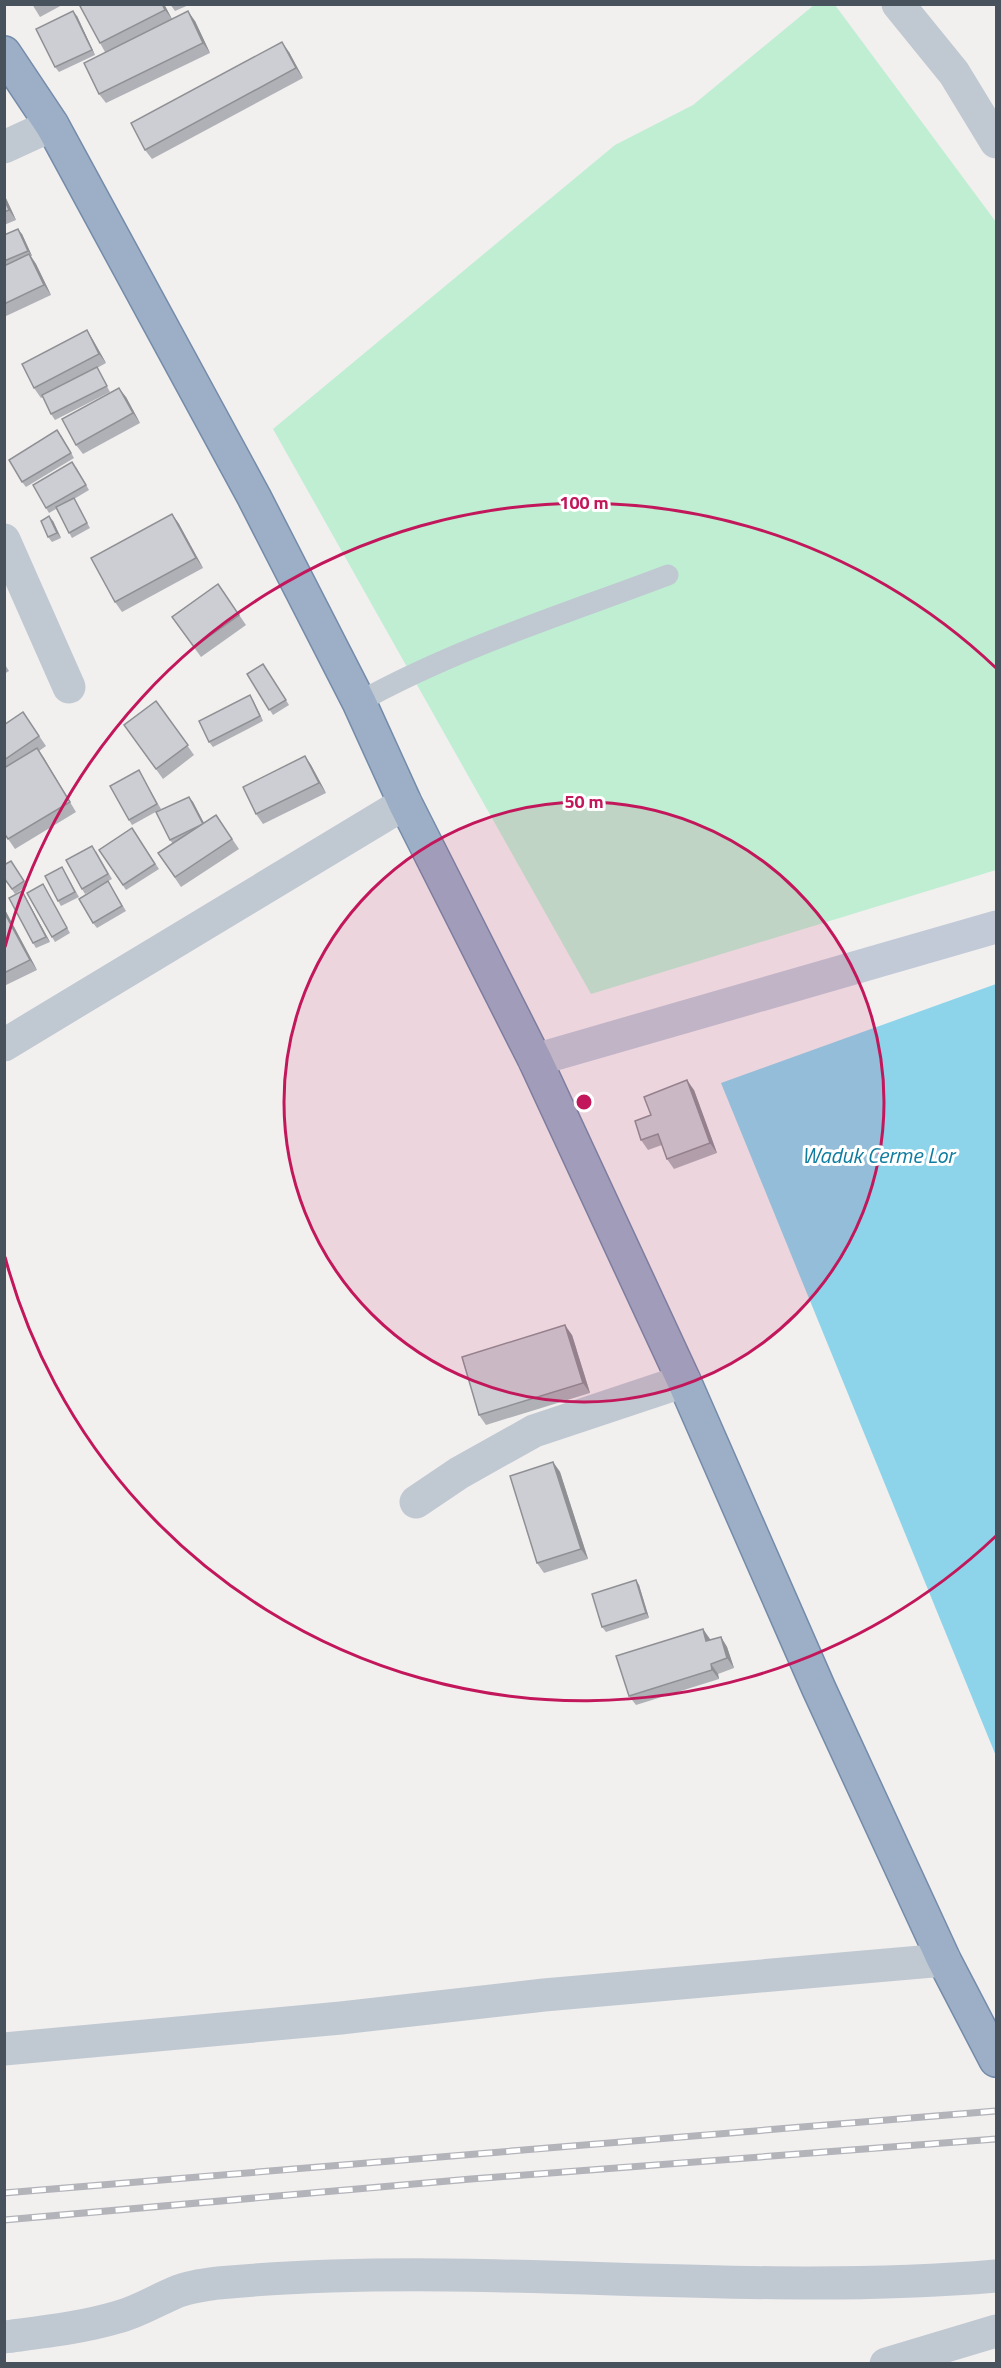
<svg xmlns="http://www.w3.org/2000/svg" width="1001" height="2368" font-family="'Titillium Web',sans-serif">
<style>
.green{fill:#bfeed3}
.water{fill:#8dd4ea}
.lines{fill:none;stroke-linecap:round;stroke-linejoin:round}
.trunk-casing{stroke:#748ba9;stroke-width:36}
.service{stroke:#c0c9d1;stroke-width:21}
.minor{stroke:#c0c9d1;stroke-width:33}
.secondary{stroke:#c1cad6;stroke-width:33}
.trunk{stroke:#9cafc6;stroke-width:33}
.rail-casing{stroke:#b2b4ba;stroke-width:7}
.rail{stroke:#fff;stroke-width:4.5;stroke-dasharray:14;stroke-linecap:butt}
.wall{fill:#afb1b6}
.shaded-wall{fill:#8f9094}
.building{fill:#ccced4;stroke:#8f9094;stroke-width:1.5}
.ring{fill:none;stroke:#c2185b;stroke-width:3}
.labels{text-anchor:middle;dominant-baseline:central;stroke-width:6;stroke-linejoin:round;paint-order:stroke}
.water-label{font-size:22px;font-style:italic;fill:#107da0;stroke:#fff}
.centre{fill:#c2185b;stroke:#fff;stroke-width:3}
.ring-label{font-size:18px;text-anchor:middle;font-weight:bold;fill:#c2185b;stroke:#fff;stroke-width:6;stroke-linejoin:round;paint-order:stroke}
</style>
<rect width="100%" height="100%" fill="#f2efef"/>
<!-- green -->
<path class="green" d="M814,5h21l161,217v648l-405,124 -318,-565 342,-284 78,-40z"/>
<!-- water -->
<path class="water" d="M996,984v772l-275,-673z"/>
<g class="lines">
<!-- trunk casing -->
<g class="trunk-casing">
<path id="trunk" d="M4,53l48,72 202,372 105,205 46,101 130,257 149,321 135,308 125,271 52,100"/>
</g>
<!-- service -->
<path class="service" d="M359,702c97,-54 206,-88 309,-127"/>
<!-- minor -->
<g class="minor">
<path d="M898,4l56,69 42,69"/>
<path d="M4,147l48,-22"/>
<path d="M4,540l65,147"/>
<path d="M4,1045l401,-242"/>
<path d="M416,1502l43,-29 75,-42 150,-50"/>
<path d="M4,2049l337,-31 203,-23 400,-35"/>
<path d="M4,2337c38,-5 77,-9 114,-20 20,-5 37,-16 56,-24 13,-6 29,-8 44,-10 259,-24 519,15 778,-7"/>
<path d="M886,2364l110,-33"/>
</g>
<!-- secondary -->
<path class="secondary" d="M535,1060l461,-133"/>
<!-- trunk -->
<use href="#trunk" class="trunk"/>
<!-- rail casing -->
<g class="rail-casing">
<g id="rail">
<path d="M4,2193l992,-82"/>
<path d="M4,2220l467,-41 525,-40"/>
</g>
</g>
<!-- rail -->
<use href="#rail" class="rail"/>
</g>
<!-- wall -->
<g class="wall">
<path d="M32,4h32l-24,13z"/>
<path d="M84,4h80l8,15 23,2 15,32 -104,50 -7,-9 6,-42 -5,-9z"/>
<path d="M170,4h21l-16,7z"/>
<path d="M77,16l18,39 -36,17 -4,-5z"/>
<path d="M289,52l14,26 -151,81 -7,-9z"/>
<path d="M4,194l12,26 -12,5z"/>
<path d="M22,234l10,22h-1l5,8 15,31 -47,22v-82z"/>
<path d="M87,330l6,10 13,23 -9,5 13,24 -55,28 -4,-6 -8,-17 -2,1 -7,-10z"/>
<path d="M126,397l14,26 -57,31 -7,-9z"/>
<path d="M61,435l13,23 -48,29 -4,-5z"/>
<path d="M76,467l13,23 -15,9 16,29 -18,10 -16,-29 -7,4 -3,-5z"/>
<path d="M172,514l7,10 24,44 -81,44 -7,-10z"/>
<path d="M53,521l8,17 -9,4 -4,-5z"/>
<path d="M218,584l28,41 -45,32 -29,-40z"/>
<path d="M4,663l5,8 -5,3z"/>
<path d="M263,664l26,41 -16,10 -26,-41z"/>
<path d="M250,695l13,26 -50,26 -4,-5z"/>
<path d="M156,701l38,54 -31,24 -39,-54z"/>
<path d="M23,712l23,34 -7,5 37,61 -61,37 -11,-16v-108z"/>
<path d="M305,756l6,9 15,28 -63,31 -7,-10z"/>
<path d="M142,776l19,33 -29,16 -3,-5z"/>
<path d="M189,797l4,5 11,21 12,-8 23,34 -58,38 -23,-34 15,-9 -3,-4z"/>
<path d="M132,828l27,41 -33,21 -27,-40z"/>
<path d="M96,851l16,28 -27,15 -3,-5z"/>
<path d="M11,861l16,25 -12,8 -11,-16z"/>
<path d="M62,867l17,30 -18,9 -3,-5z"/>
<path d="M108,881l18,30 -29,17 -4,-5z"/>
<path d="M43,884l27,49 -15,9 -3,-5z"/>
<path d="M22,891l28,51 -14,6 -3,-5z"/>
<path d="M4,908l33,62 -33,16z"/>
<path d="M694,1090l23,63 -43,16 -7,-10 -5,-14 -14,5 -7,-10 10,-25z"/>
<path d="M572,1335l18,58 -104,32 -7,-10z"/>
<path d="M553,1462l7,10 28,87 -44,14 -7,-10z"/>
<path d="M636,1580l3,5 10,33 -43,14 -4,-5z"/>
<path d="M703,1629l7,11 11,-3 6,10 7,21 -16,6 1,5 -83,26 -7,-9z"/>
</g>
<!-- shaded-wall -->
<g class="shaded-wall">
<path d="M162,4h2l8,15 -7,-9z"/>
<path d="M73,11l4,5 18,39 -3,-5z"/>
<path d="M188,11l7,10 15,32 -7,-10z"/>
<path d="M282,42l7,10 14,26 -7,-10z"/>
<path d="M4,194l12,26 -7,-10 -5,-11z"/>
<path d="M18,229l4,5 10,22 -4,-5z"/>
<path d="M29,254l7,10 15,31 -7,-10z"/>
<path d="M87,330l6,10 13,23 -7,-9z"/>
<path d="M119,388l7,9 14,26 -7,-10z"/>
<path d="M172,514l7,10 24,44 -7,-10z"/>
<path d="M49,516l4,5 8,17 -4,-5z"/>
<path d="M250,695l3,5 10,21 -3,-5z"/>
<path d="M37,748l7,10 32,54 -6,-10z"/>
<path d="M305,756l6,9 15,28 -7,-10z"/>
<path d="M189,797l4,5 14,27 -4,-5z"/>
<path d="M22,891l3,5 25,46 -4,-5z"/>
<path d="M4,908l33,62 -7,-10 -26,-48z"/>
<path d="M687,1080l7,10 23,63 -7,-10z"/>
<path d="M565,1325l7,10 18,58 -7,-10z"/>
<path d="M553,1462l7,10 28,87 -7,-10z"/>
<path d="M636,1580l3,5 10,33 -3,-5z"/>
<path d="M703,1629l7,10 3,12 -7,-10z"/>
<path d="M721,1637l6,10 7,21 -7,-10z"/>
<path d="M711,1664l7,10 1,5 -7,-9z"/>
</g>
<!-- building -->
<g class="building">
<path d="M84,4h78l3,6 -65,33 -20,-37z"/>
<path d="M73,11l19,39 -37,17 -19,-38z"/>
<path d="M188,11l15,32 -104,51 -15,-31z"/>
<path d="M282,42l14,26 -151,82 -14,-27z"/>
<path d="M4,199l5,11 -5,2z"/>
<path d="M18,229l10,22 -24,10v-26z"/>
<path d="M29,254l15,31 -40,19v-38z"/>
<path d="M87,330l12,24 -65,34 -12,-24z"/>
<path d="M97,367l10,19 -56,28 -9,-19z"/>
<path d="M119,388l14,25 -57,32 -14,-26z"/>
<path d="M57,430l14,23 -49,29 -13,-22z"/>
<path d="M72,462l14,23 -40,23 -13,-23z"/>
<path d="M74,498l13,25 -18,10 -13,-26z"/>
<path d="M172,514l24,44 -81,44 -24,-44z"/>
<path d="M49,516l8,17 -9,4 -7,-16z"/>
<path d="M218,584l21,31 -45,32 -22,-30z"/>
<path d="M263,664l23,36 -17,10 -22,-36z"/>
<path d="M250,695l10,21 -51,26 -10,-21z"/>
<path d="M156,701l32,44 -32,24 -32,-44z"/>
<path d="M23,712l16,24 -35,24v-35z"/>
<path d="M37,748l33,54 -62,37 -4,-6v-65z"/>
<path d="M305,756l14,27 -63,31 -13,-27z"/>
<path d="M139,770l18,34 -28,16 -19,-34z"/>
<path d="M189,797l14,27 -33,16 -14,-28z"/>
<path d="M216,815l16,24 -57,38 -17,-24z"/>
<path d="M132,828l23,36 -32,21 -24,-35z"/>
<path d="M92,846l16,28 -26,15 -16,-29z"/>
<path d="M11,861l13,20 -12,8 -8,-11v-13z"/>
<path d="M62,867l13,25 -17,9 -13,-25z"/>
<path d="M108,881l14,25 -29,17 -14,-24z"/>
<path d="M43,884l24,44 -15,9 -25,-44z"/>
<path d="M22,891l24,46 -13,6 -24,-45z"/>
<path d="M4,912l26,48 -26,13z"/>
<path d="M687,1080l23,63 -43,16 -9,-25 -17,6 -6,-19 16,-6 -7,-18z"/>
<path d="M565,1325l18,58 -104,32 -17,-58z"/>
<path d="M553,1462l28,87 -44,14 -27,-87z"/>
<path d="M636,1580l10,33 -44,14 -10,-33z"/>
<path d="M703,1629l3,12 15,-4 6,21 -16,6 1,6 -83,26 -13,-40z"/>
</g>
<!-- distance rings -->
<circle cx="584" cy="1102" r="300" fill="#c2185b" fill-opacity=".12"/>
<g class="ring">
<circle cx="584" cy="1102" r="300"/>
<path d="M996 1536A599 599 0 0 1 5 1257M5 947A599 599 0 0 1 996 668"/>
</g>
<g class="labels">
<!-- water labels -->
<g class="water-label">
<text x="878" y="1155">Waduk Cerme Lor</text>
</g>
</g>
<circle cx="584" cy="1102" r="9" class="centre"/>
<g class="ring-label">
<text x="584" y="509">100 m</text>
<text x="584" y="808">50 m</text>
</g>
<!-- border -->
<rect width="1001" height="2368" fill="none" stroke="#48525d" stroke-width="12"/>
</svg>
